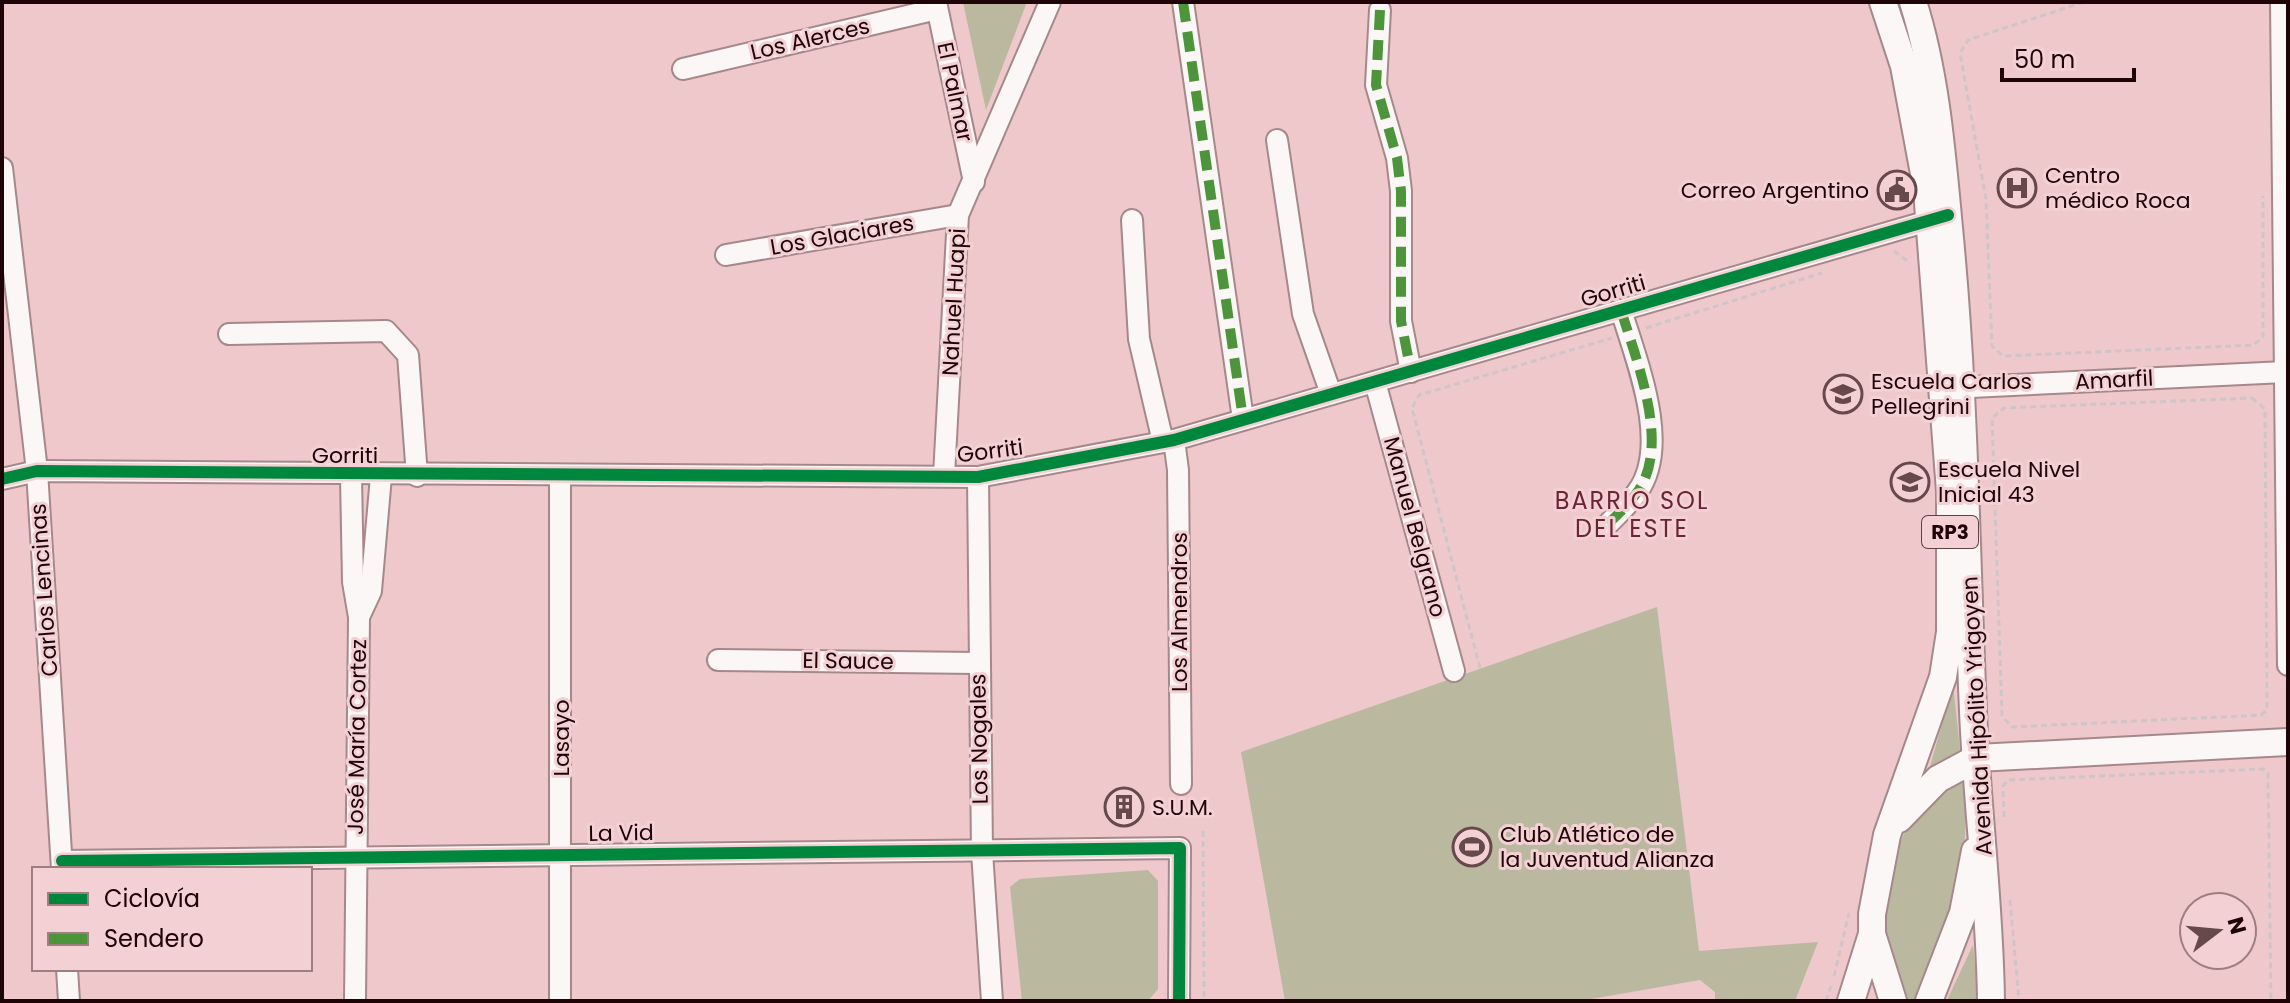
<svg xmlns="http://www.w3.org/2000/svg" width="2290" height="1003" font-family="Poppins,sans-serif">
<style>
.green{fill:#bab9a0}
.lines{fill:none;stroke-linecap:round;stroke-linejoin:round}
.minor-casing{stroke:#a6888b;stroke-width:24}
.major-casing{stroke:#a6888b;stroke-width:30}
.path{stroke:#d0c5c6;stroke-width:3;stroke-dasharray:6 4;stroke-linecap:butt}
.minor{stroke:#fcf7f7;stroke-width:20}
.major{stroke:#fcf7f7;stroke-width:26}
.quiet{stroke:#4c953a;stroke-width:10;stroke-dasharray:20 10;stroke-linecap:butt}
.cycleway-casing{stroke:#f3d0d3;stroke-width:17}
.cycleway{stroke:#00873e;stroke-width:12}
.labels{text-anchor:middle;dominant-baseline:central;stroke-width:6;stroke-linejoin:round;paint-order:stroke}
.shield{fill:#f3d0d3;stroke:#5e4144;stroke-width:2}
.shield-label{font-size:20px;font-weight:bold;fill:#1e0407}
.street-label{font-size:22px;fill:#1e0407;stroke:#f3d0d3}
.poi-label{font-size:22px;fill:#1e0407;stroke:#f3d0d3;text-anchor:start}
.neighbourhood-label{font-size:24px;letter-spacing:2px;fill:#6a2531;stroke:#f3d0d3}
</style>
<rect width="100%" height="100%" fill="#eec8cb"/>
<!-- green -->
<g class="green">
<path d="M963,2h64l-41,108z"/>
<path d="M1657,607l42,344 119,-9 -23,59h-80v-9l-15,-12 -120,21h-295l-44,-249z"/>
<path d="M1953,684l7,66 -30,17 3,-11z"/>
<path d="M1968,775l-4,80 -10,52 -38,94h-11c-6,-19 -15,-40 -18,-60 -7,-52 8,-112 48,-148 9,-8 23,-13 33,-18z"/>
<path d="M1148,870l10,11v108l-10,12h-126l-12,-114 10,-8z"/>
<path d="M1973,945l6,56h-32l1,-3z"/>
</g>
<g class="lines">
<!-- minor casing -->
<g class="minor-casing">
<g id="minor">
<path d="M936,2l38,180"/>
<path d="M1183,2l60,417"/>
<path d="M2281,2l7,663"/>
<path d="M1380,10l-4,75 21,73 4,33v130l10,51"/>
<path d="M683,69l254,-60"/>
<path d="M1277,140l26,174 28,80"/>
<path d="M2,168l35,303 25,398"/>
<path d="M1132,220l7,119 24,103"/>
<path d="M726,255l232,-40"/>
<path d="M229,334l157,-3 22,24 9,121"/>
<path d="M1375,382l79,289"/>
<path d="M1950,388l335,-16"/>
<path d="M1174,440l4,30 3,314"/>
<path d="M351,476l2,106 6,35 -4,384"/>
<path d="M944,476l14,-261 92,-213"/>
<path d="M978,477l4,375 10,149"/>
<path d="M2,479l35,-8 941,6 196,-37 768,-223"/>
<path d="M1608,524c10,-10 22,-21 30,-33 33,-47 -2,-131 -17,-181"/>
<path d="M359,617l12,-26 10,-115"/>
<path d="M718,660l259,3"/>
<path d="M62,861l1118,-13 -1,153"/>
<path d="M67,969l2,32"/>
<path d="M560,1001v-525"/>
</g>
</g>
<!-- major casing -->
<g class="major-casing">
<g id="major">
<path d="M1883,2l21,64 23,124 23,301v141l-7,45 -56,158 -15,79v20l21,67"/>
<path d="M1913,2c23,72 29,151 36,226 16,163 17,321 24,483 4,97 17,193 18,290"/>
<path d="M1899,819l39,-40 39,-21 311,-16"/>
<path d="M1851,1001l21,-67"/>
<path d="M1929,1001l34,-88 12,-62"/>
</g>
</g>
<!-- path -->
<g class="path">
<path d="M2084,2l-116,38 -8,13 26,146 6,147 11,10 251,-11 9,-8v-141"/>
<path d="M1894,251l15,11"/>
<path d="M1646,328l176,-55"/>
<path d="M2252,398l13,11 2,301 -6,5 -249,12 -10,-11 -10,-298 12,-10z"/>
<path d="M1480,668l-68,-260 7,-13 193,-57"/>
<path d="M2004,817l-1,-31 5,-6 255,-11 5,4 3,228"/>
<path d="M1203,831l1,170"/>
<path d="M2010,900l9,101"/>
<path d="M1834,976l15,-63"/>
<path d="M1826,1001l6,-18"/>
</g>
<!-- minor -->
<use href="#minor" class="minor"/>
<!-- major -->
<use href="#major" class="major"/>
<!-- quiet -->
<g class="quiet">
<path d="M1183,2l60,417"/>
<path d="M1380,10l-4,75 21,73 4,33v130l10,51"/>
<path d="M1608,524c10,-10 22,-21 30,-33 33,-47 -2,-131 -17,-181"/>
</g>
<!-- cycleway casing -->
<g class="cycleway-casing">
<g id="cycleway">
<path d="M2,479l35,-8 941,6 196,-37 774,-225"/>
<path d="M62,861l1118,-13 -1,153"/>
</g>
</g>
<!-- cycleway -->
<use href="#cycleway" class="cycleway"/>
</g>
<!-- icons -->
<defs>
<g id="hospital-ring" transform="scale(2)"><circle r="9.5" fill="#f3d0d3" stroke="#67494c" stroke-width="1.5"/><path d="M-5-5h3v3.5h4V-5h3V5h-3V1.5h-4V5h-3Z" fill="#67494c"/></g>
<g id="civic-ring" transform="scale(2)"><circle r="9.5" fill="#f3d0d3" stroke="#67494c" stroke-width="1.5"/><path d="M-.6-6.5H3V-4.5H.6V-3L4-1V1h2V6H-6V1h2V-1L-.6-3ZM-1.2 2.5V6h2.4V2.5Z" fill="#67494c"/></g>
<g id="school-ring" transform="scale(2)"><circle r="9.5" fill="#f3d0d3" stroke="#67494c" stroke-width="1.5"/><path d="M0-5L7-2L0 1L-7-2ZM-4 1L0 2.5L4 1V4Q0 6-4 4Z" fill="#67494c"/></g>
<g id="building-ring" transform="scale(2)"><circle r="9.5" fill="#f3d0d3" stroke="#67494c" stroke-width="1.5"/><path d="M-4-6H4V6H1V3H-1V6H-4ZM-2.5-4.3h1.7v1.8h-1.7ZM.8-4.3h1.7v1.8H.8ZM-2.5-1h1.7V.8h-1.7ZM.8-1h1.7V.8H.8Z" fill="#67494c"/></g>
<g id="stadium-ring" transform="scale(2)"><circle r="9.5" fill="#f3d0d3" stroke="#67494c" stroke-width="1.5"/><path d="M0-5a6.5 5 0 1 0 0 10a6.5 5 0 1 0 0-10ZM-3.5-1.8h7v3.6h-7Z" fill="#67494c"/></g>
</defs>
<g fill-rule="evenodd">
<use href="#hospital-ring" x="2017" y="188"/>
<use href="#civic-ring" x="1897" y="190"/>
<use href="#school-ring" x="1843" y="394"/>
<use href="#school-ring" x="1910" y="482"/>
<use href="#building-ring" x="1124" y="807"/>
<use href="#stadium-ring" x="1472" y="847"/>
</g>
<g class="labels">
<!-- shield labels -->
<rect class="shield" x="1922" y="516" width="56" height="32" rx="6"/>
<g class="shield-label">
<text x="1950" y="532">RP3</text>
</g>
<!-- street labels -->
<g class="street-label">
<text transform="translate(810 39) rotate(-13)">Los Alerces</text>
<text transform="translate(955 92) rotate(78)">El Palmar</text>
<text transform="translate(842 235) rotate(-10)">Los Glaciares</text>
<text transform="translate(1613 291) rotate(-16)">Gorriti</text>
<text transform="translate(954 302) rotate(-87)">Nahuel Huapi</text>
<text transform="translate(2114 380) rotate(-3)">Amarfil</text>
<text transform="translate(990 451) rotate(-7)">Gorriti</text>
<text x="345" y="455">Gorriti</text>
<text transform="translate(1415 527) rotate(75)">Manuel Belgrano</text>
<text transform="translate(44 590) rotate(-94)">Carlos Lencinas</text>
<text transform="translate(1179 612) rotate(-90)">Los Almendros</text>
<text transform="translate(848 661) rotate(1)">El Sauce</text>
<text transform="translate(1977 716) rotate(-93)">Avenida Hipólito Yrigoyen</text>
<text transform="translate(357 737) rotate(-89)">José María Cortez</text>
<text transform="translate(561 738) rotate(-90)">Lasayo</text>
<text transform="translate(979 739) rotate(-91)">Los Nogales</text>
<text transform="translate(621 833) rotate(-1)">La Vid</text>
</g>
<!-- poi labels -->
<g class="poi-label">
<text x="2045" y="175">Centro<tspan x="2045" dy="25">médico Roca</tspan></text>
<text x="1869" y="190" text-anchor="end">Correo Argentino</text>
<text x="1871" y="381">Escuela Carlos<tspan x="1871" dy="25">Pellegrini</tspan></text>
<text x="1938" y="469">Escuela Nivel<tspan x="1938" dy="25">Inicial 43</tspan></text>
<text x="1152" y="807">S.U.M.</text>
<text x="1500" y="834">Club Atlético de<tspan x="1500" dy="25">la Juventud Alianza</tspan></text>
</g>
<!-- neighbourhood labels -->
<g class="neighbourhood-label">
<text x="1632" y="500">BARRIO SOL<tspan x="1632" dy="28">DEL ESTE</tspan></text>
</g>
</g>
<!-- border -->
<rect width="2290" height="1003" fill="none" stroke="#1e0407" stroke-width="8"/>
<!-- legend -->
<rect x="32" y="867" width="280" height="104" fill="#f3d0d3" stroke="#9e7e81" stroke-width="2"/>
<rect x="48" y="893" width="40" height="12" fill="#00873e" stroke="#9e7e81" stroke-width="2"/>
<text x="104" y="907" font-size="24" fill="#1e0407">Ciclovía</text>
<rect x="48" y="933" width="40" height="12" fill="#4c953a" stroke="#9e7e81" stroke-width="2"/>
<text x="104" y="947" font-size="24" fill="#1e0407">Sendero</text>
<!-- north arrow -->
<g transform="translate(2218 931) rotate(74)"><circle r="38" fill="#f3d0d3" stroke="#9e7e81" stroke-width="2"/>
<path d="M0-6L14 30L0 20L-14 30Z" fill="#67494c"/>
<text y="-12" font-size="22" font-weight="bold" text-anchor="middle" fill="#1e0407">N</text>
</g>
<!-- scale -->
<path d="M2002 68v12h132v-12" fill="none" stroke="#1e0407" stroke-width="4"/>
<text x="2014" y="68" font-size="24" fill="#1e0407" stroke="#f3d0d3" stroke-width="6" paint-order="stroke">50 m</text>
</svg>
